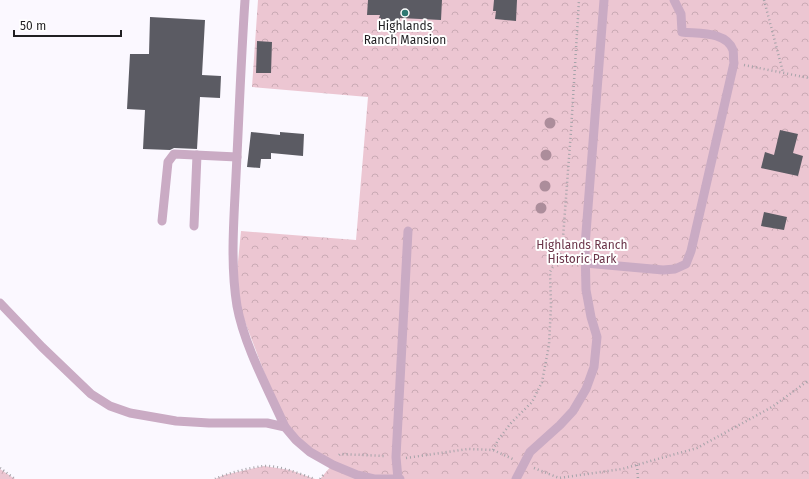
<svg xmlns="http://www.w3.org/2000/svg" width="809" height="479" font-family="'Fira Sans',sans-serif">
<style>
.forest{fill:url(#forest-crowns)}
.building{fill:#5b5b63}
.lines{fill:none;stroke-linecap:round;stroke-linejoin:round}
.path{stroke:#a5a3a9;stroke-width:2.5;stroke-dasharray:1 3;stroke-linecap:butt}
.service{stroke:#caabc4;stroke-width:9}
.tree{fill:#ac8d9b}
.poi-dot{fill:#2e7771;stroke:#fff;stroke-width:1.5}
.labels{text-anchor:middle;dominant-baseline:central;stroke-width:4;stroke-linejoin:round;paint-order:stroke}
.poi-label{font-size:12px;fill:#201f22;stroke:#fff}
.park-label{font-size:12px;fill:#6b3549;stroke:#fff}
</style>
<defs>
<pattern id="forest-crowns" width="20" height="18" patternUnits="userSpaceOnUse"><rect width="20" height="18" fill="#ecc6d2"/><path d="M2 6a3 3 0 1 1 6 0M12 15a3 3 0 1 1 6 0" fill="none" stroke="#caaab4"/></pattern>
</defs>
<rect width="100%" height="100%" fill="#fbf8ff"/>
<!-- forest -->
<g class="forest">
<path d="M258,0h551v479h-489l12,-14 -47,-38 -43,-113 -6,-32 5,-51 115,9 12,-143 -116,-10z"/>
<path d="M264,466l26,4 25,9h-100l9,-4z"/>
<path d="M0,468v1l15,10h-15z"/>
</g>
<!-- building -->
<g class="building">
<path d="M368,0h74l-1,20 -41,-2 -1,10 -19,-1 1,-9h-2l1,-3h-13z"/>
<path d="M494,0h23l-1,21 -21,-2 1,-8h-3z"/>
<path d="M150,17l55,3 -3,55 19,1 -1,22 -20,-1 -3,52 -23,-1 -4,2 -27,-1 2,-39 -18,-1 3,-55h19z"/>
<path d="M257,41l15,1 -1,31h-15z"/>
<path d="M780,130l18,4 -5,19 10,3 -5,20 -37,-8 4,-16 9,3z"/>
<path d="M251,132l29,3v-3l24,2 -1,22 -32,-3v6h-10l-1,9 -13,-1z"/>
<path d="M764,212l23,5 -3,13 -23,-4z"/>
</g>
<g class="lines">
<!-- path -->
<g class="path">
<path d="M764,0l19,72"/>
<path d="M744,65l65,13"/>
<path d="M493,450l5,-10 13,-17 21,-21 10,-20 7,-37 2,-39 -1,-34 12,-21 9,-120 8,-131"/>
<path d="M339,455l1,-1 45,2"/>
<path d="M406,458l62,-9 25,1 22,10"/>
<path d="M637,465l1,14"/>
<path d="M0,468l15,11"/>
<path d="M534,468l25,10 63,-9 75,-21 75,-41 37,-27"/>
<path d="M215,479c13,-6 34,-11 48,-13 16,-1 37,8 52,13"/>
<path d="M320,479l5,-6"/>
</g>
<!-- service -->
<g class="service">
<path d="M245,0c-4,59 -6,117 -9,176 -2,43 -6,87 1,130 7,39 32,85 48,121"/>
<path d="M162,221l6,-59 6,-8 63,3"/>
<path d="M194,226l3,-71"/>
<path d="M585,263l78,7 12,-1 11,-5 5,-13 43,-188c-1,-4 0,-9 -1,-13 -7,-19 -35,-16 -51,-18l-1,-18 -7,-14"/>
<path d="M0,303l42,44 49,47 19,12 20,7 46,8 33,2h58l18,4 11,13 14,12 23,13 24,10 17,4h26"/>
<path d="M398,479l-2,-22 12,-226"/>
<path d="M516,479l14,-27 30,-27 13,-14 13,-22 8,-22 3,-30 -6,-20 -5,-27 -1,-44 19,-246"/>
</g>
</g>
<!-- trees -->
<g class="tree">
<circle cx="550" cy="123" r="5.5"/>
<circle cx="546" cy="155" r="5.5"/>
<circle cx="545" cy="186" r="5.5"/>
<circle cx="541" cy="208" r="5.5"/>
</g>
<!-- markers -->
<circle class="poi-dot" cx="405" cy="13" r="4"/>
<g class="labels">
<!-- poi labels -->
<g class="poi-label">
<text x="405" y="26">Highlands<tspan x="405" dy="14">Ranch Mansion</tspan></text>
</g>
<!-- park labels -->
<g class="park-label">
<text x="582" y="245">Highlands Ranch<tspan x="582" dy="14">Historic Park</tspan></text>
</g>
</g>
<!-- scale -->
<path d="M14 30v6h107v-6" fill="none" stroke="#201f22" stroke-width="2"/>
<text x="20" y="30" font-size="12" fill="#201f22" stroke="#ffffff" stroke-width="3" paint-order="stroke">50 m</text>
</svg>
